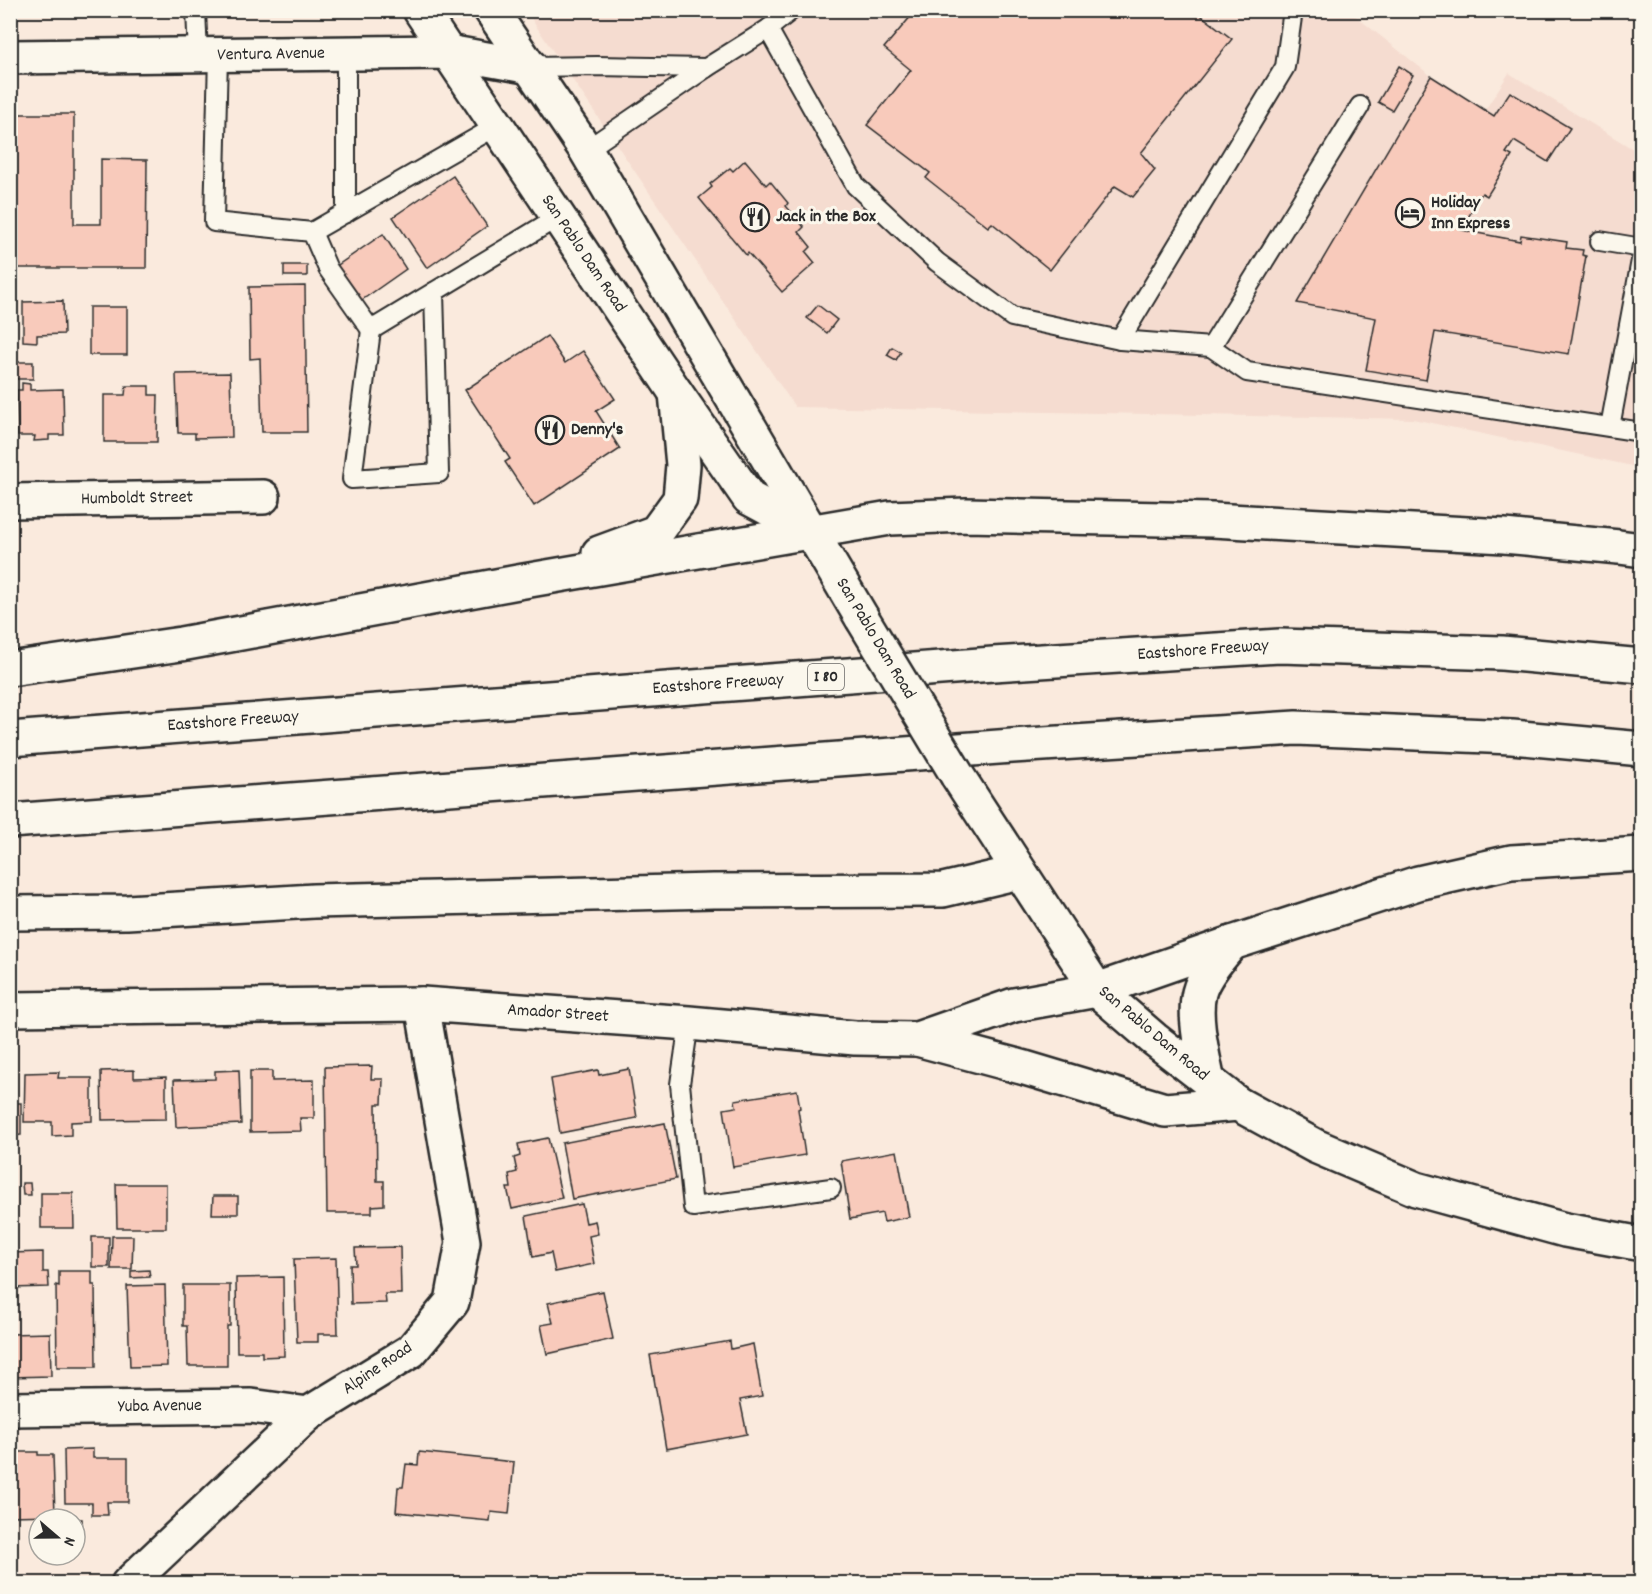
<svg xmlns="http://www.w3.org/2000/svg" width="1652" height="1594" font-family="Dekko,sans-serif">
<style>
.built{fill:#f5dcd0}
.building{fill:#f8cabb;stroke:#2b2b2b;stroke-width:1.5}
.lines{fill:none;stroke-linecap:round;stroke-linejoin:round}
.lane-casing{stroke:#2b2b2b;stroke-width:22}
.street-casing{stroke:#2b2b2b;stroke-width:38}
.secondary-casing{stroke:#2b2b2b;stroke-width:38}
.primary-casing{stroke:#2b2b2b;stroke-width:38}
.highway-casing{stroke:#2b2b2b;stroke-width:38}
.lane{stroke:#fbf7ec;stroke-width:18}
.street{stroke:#fbf7ec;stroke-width:33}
.secondary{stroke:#fbf7ec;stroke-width:33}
.primary{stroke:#fbf7ec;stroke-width:33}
.highway{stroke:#fbf7ec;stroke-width:33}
.primary-bridge-casing{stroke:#2b2b2b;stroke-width:38;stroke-linecap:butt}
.primary-bridge{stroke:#fbf7ec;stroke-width:33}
.labels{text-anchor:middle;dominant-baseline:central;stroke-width:6;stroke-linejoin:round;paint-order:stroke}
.shield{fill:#fbf7ec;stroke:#696865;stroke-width:1.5}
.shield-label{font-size:16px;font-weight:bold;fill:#2b2b2b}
.street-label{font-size:18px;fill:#2b2b2b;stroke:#fbf7ec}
.poi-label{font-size:18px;font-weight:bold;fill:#2b2b2b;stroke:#fbf7ec;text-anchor:start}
</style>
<rect width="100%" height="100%" fill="#faeadd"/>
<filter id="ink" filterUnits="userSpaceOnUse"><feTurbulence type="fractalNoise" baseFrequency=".0167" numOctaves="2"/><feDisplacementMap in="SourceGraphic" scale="12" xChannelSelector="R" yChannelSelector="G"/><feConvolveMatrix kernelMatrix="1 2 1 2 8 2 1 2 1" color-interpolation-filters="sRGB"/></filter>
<g filter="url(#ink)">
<!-- built -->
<path class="built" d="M527,11h826l1,4 77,61 54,34 24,-37 132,81v314l-228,-49 -618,-12 -259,-381z"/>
<!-- building -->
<g class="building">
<path d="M919,10h275l38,29 -91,114 14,17 -22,27 -18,-11 -65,84 -58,-47 -4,4 -62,-49 4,-5 -63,-48 44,-55 -27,-22 28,-33 2,1z"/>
<path d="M1399,66l14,9 -21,35 -14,-8z"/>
<path d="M1431,76l63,40 16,-24 60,36 -22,34 -34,-21 -8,12 6,3 -25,40 -5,-3 -21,37 59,11 1,-6 46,7 -1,6 17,2 -1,5 4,1 -17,98 -134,-22 -9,48 -60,-10 10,-52 -79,-15z"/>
<path d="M16,114h58v110h27v-65l46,1 -1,108h-131z"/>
<path d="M745,160l21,25 4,-4 18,22 -2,3 18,21 -5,5 12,15 -5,5 9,11 -33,29 -34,-39 -2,2 -47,-57 13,-11 -2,-3 20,-16 3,3z"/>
<path d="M453,176l34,50 -60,42 -34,-51z"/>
<path d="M383,234l23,35 -47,33 -24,-35z"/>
<rect x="284" y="265" width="23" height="11"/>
<path d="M305,286l2,146h-45l-2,-74 -10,1 -1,-72z"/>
<path d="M63,301l1,33 -27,1v7l-14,-1v-39z"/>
<path d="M818,305l19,15 -10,13 -20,-15z"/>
<rect x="89" y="307" width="38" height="48"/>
<path d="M547,336l18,27 18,-12 32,48 -19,12 24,38 -86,57 -29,-44 5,-3 -45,-69z"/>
<path d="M892,347l9,5 -5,8 -9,-5z"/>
<rect x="16" y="362" width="17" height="17"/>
<path d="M230,373l2,64 -37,1v-5h-17l-2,-59z"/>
<path d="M22,383l8,1v6l33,-1 1,46h-15v5l-15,1 1,-5h-17l-1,-46h5z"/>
<path d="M126,386h23v9h9l-1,47h-53v-47h21z"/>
<path d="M372,1066l-1,13h12l-1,25h-6l1,77h7v24l-12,1v7h-45l-2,-146z"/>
<path d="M629,1069l8,49 -77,15 -9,-54 47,-9 1,5z"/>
<path d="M134,1070v8l32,-1v42l-64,1 -1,-49z"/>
<path d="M239,1070l2,54 -65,3 -2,-47 41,-1v-8z"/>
<path d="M250,1071h22v10l42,-1v38h-14l1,13 -51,1z"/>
<path d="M59,1072l-1,6h34v43l-21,1v13l-19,1v-14h-28l1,-49z"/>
<path d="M10,1078h5l1,25h5v32l-10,1z"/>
<path d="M797,1090l3,18 -2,1 7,46 -72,12 -9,-58 12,-2 -1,-7z"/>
<path d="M665,1123l11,56 -104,20 -10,-56z"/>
<path d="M548,1138l14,60 -50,11 -5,-21h4l-2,-14 8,-2 -3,-14 6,-2 -2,-12z"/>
<path d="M897,1151l12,66 -25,5 -2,-9 -32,6 -9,-58z"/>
<path d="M22,1183h8l1,12h-8z"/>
<path d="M116,1184h50v44h-49z"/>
<path d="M41,1193h32l1,35h-33z"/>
<path d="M213,1196h25v18h-26z"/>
<path d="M582,1204l4,19 9,-2 3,13 -9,2 5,28 -39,8 -4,-19 -18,4 -7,-41z"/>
<path d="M112,1236h21l-1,33h-21z"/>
<rect x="92" y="1237" width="17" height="30"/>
<path d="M400,1247l1,47h-16l1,9 -35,1 -1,-39h6l-1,-17z"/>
<path d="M43,1252v20h5l1,15 -39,1v-35z"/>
<path d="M336,1258l2,76h-20v8h-21l-3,-83z"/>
<path d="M149,1270l1,7 -19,1v-7z"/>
<path d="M59,1271h33v14h3l1,82h-39l-1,-82 3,1z"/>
<path d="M283,1277l1,79 -22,1v-5h-25l-1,-74z"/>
<path d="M165,1285l2,81 -37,1 -3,-81z"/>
<path d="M183,1285h47v41h-3v40h-39l-1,-40h-4z"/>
<path d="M603,1291l10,48 -66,15 -6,-29 12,-2 -5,-20z"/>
<path d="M50,1333l1,43 -41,1v-43z"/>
<path d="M730,1341l1,8 22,-5 9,52 -22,4 7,34 -81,15 -16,-94z"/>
<path d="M93,1449v9h35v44h-21l1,13h-16v-12h-27l-1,-53z"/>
<path d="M10,1452h28v3h15l2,60 -45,1z"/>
<path d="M419,1452l95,10 -5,52 -18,-2 -1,9 -94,-9 2,-25h5l3,-23 12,1z"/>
<path d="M75,1519h7v11l-7,1z"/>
</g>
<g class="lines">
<!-- lane casing -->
<g class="lane-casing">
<g id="lane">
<path d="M196,10l2,45"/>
<path d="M768,29l88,157 81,76 75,55 108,23 165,-273 8,-57"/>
<path d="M218,55l-4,167 98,10 16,37 43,61 187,-113"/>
<path d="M531,67l66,-1 109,2"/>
<path d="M586,150l120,-82 62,-39 24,-19"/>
<path d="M346,213v-159"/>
<path d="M312,232l185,-106"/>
<path d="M1600,241l42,7"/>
<path d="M371,330l-19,149 87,-6 -5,-181"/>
<path d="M1120,340l91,7 149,-241"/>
<path d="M1211,347l36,25 395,60"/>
<path d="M1610,427l32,-172"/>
<path d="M689,1023l-9,61 13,123 138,-19"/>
</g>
</g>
<!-- street casing -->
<g class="street-casing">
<g id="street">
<path d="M10,57l438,-5 83,15"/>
<path d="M10,501l253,-4"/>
<path d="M10,1409l241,-3 57,8"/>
<path d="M128,1584l180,-170 103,-63 41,-49 11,-60 -41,-238"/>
</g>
</g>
<!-- secondary casing -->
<g class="secondary-casing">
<path id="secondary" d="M10,1009l412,-5 267,19 166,15 62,1 97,-34 83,-15"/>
</g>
<!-- primary casing -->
<g class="primary-casing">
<g id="primary">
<path d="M420,10l256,383 73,105 62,33"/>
<path d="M491,10l95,140 276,468"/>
<path d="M957,775l140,215 57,49 84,65 77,42 101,43 149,41 77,14"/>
<path d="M917,1039l108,29 140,42 73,-6"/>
</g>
</g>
<!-- highway casing -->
<g class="highway-casing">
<g id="highway">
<path d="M599,553l57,-21 24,-33 3,-34 -7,-72"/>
<path d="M10,669l171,-25 337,-62 372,-64 76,-3 246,5 292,16 115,11 23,3"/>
<path d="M10,739l983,-75 287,-18 222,7 140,13"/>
<path d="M10,821l1002,-75 284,-18 216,9 130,12"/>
<path d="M10,913l117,-1 187,-11 399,-10 230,-1 76,-18"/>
<path d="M1097,990l135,-47 186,-60 93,-21 131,-8"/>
<path d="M1208,1082c-5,-26 -15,-64 -9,-89 4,-17 21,-36 33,-50"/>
</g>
</g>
<!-- lane -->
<use href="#lane" class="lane"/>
<!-- street -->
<use href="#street" class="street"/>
<!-- secondary -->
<use href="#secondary" class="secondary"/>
<!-- primary -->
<use href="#primary" class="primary"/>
<!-- highway -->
<use href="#highway" class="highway"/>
<!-- primary-bridge casing -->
<g class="primary-bridge-casing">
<path id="primary-bridge" d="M862,618l95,157"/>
</g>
<!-- primary-bridge -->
<use href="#primary-bridge" class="primary-bridge"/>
</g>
</g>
<!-- icons -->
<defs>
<g id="hotel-ring" transform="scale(1.5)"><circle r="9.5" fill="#fbf7ec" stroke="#2b2b2b" stroke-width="1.5"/><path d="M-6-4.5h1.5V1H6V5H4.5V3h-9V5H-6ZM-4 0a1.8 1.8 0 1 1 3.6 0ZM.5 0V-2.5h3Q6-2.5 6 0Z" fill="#2b2b2b"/></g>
<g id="restaurant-ring" transform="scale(1.5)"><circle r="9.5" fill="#fbf7ec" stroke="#2b2b2b" stroke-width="1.5"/><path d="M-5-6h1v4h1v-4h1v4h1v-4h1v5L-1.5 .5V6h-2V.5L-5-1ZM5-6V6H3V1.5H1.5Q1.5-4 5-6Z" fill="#2b2b2b"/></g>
</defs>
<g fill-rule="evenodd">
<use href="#hotel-ring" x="1410" y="213"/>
<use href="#restaurant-ring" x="755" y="217"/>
<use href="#restaurant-ring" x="550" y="430"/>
</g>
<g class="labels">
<!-- shield labels -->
<rect class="shield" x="808" y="664" width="36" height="26" rx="4.5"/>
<g class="shield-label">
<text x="826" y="677">I 80</text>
</g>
<!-- street labels -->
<g class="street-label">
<text transform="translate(271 55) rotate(-1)">Ventura Avenue</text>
<text transform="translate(583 254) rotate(56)">San Pablo Dam Road</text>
<text transform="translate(137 499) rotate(-1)">Humboldt Street</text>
<text transform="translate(875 639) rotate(59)">San Pablo Dam Road</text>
<text transform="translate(1203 651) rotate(-4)">Eastshore Freeway</text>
<text transform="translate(718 685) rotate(-4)">Eastshore Freeway</text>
<text transform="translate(233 722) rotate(-4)">Eastshore Freeway</text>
<text transform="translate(558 1014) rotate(4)">Amador Street</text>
<text transform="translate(1153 1034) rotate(40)">San Pablo Dam Road</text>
<text transform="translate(378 1369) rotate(-34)">Alpine Road</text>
<text transform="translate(160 1407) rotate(-1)">Yuba Avenue</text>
</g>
<!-- poi labels -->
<g class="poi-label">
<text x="1431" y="203">Holiday<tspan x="1431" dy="21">Inn Express</tspan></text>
<text x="776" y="217">Jack in the Box</text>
<text x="571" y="430">Denny's</text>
</g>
</g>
<!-- margin -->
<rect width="1652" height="1594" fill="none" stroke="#fbf7ec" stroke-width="36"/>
<rect x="18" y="18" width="1616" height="1558" fill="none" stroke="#2b2b2b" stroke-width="2" filter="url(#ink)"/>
<!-- north arrow -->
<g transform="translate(57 1537) rotate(110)"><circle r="28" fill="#fbf7ec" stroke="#a8a59f" stroke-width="1.5"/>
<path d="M0-4.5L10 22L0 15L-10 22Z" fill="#2b2b2b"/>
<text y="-9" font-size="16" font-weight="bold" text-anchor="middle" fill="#2b2b2b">N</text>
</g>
</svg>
